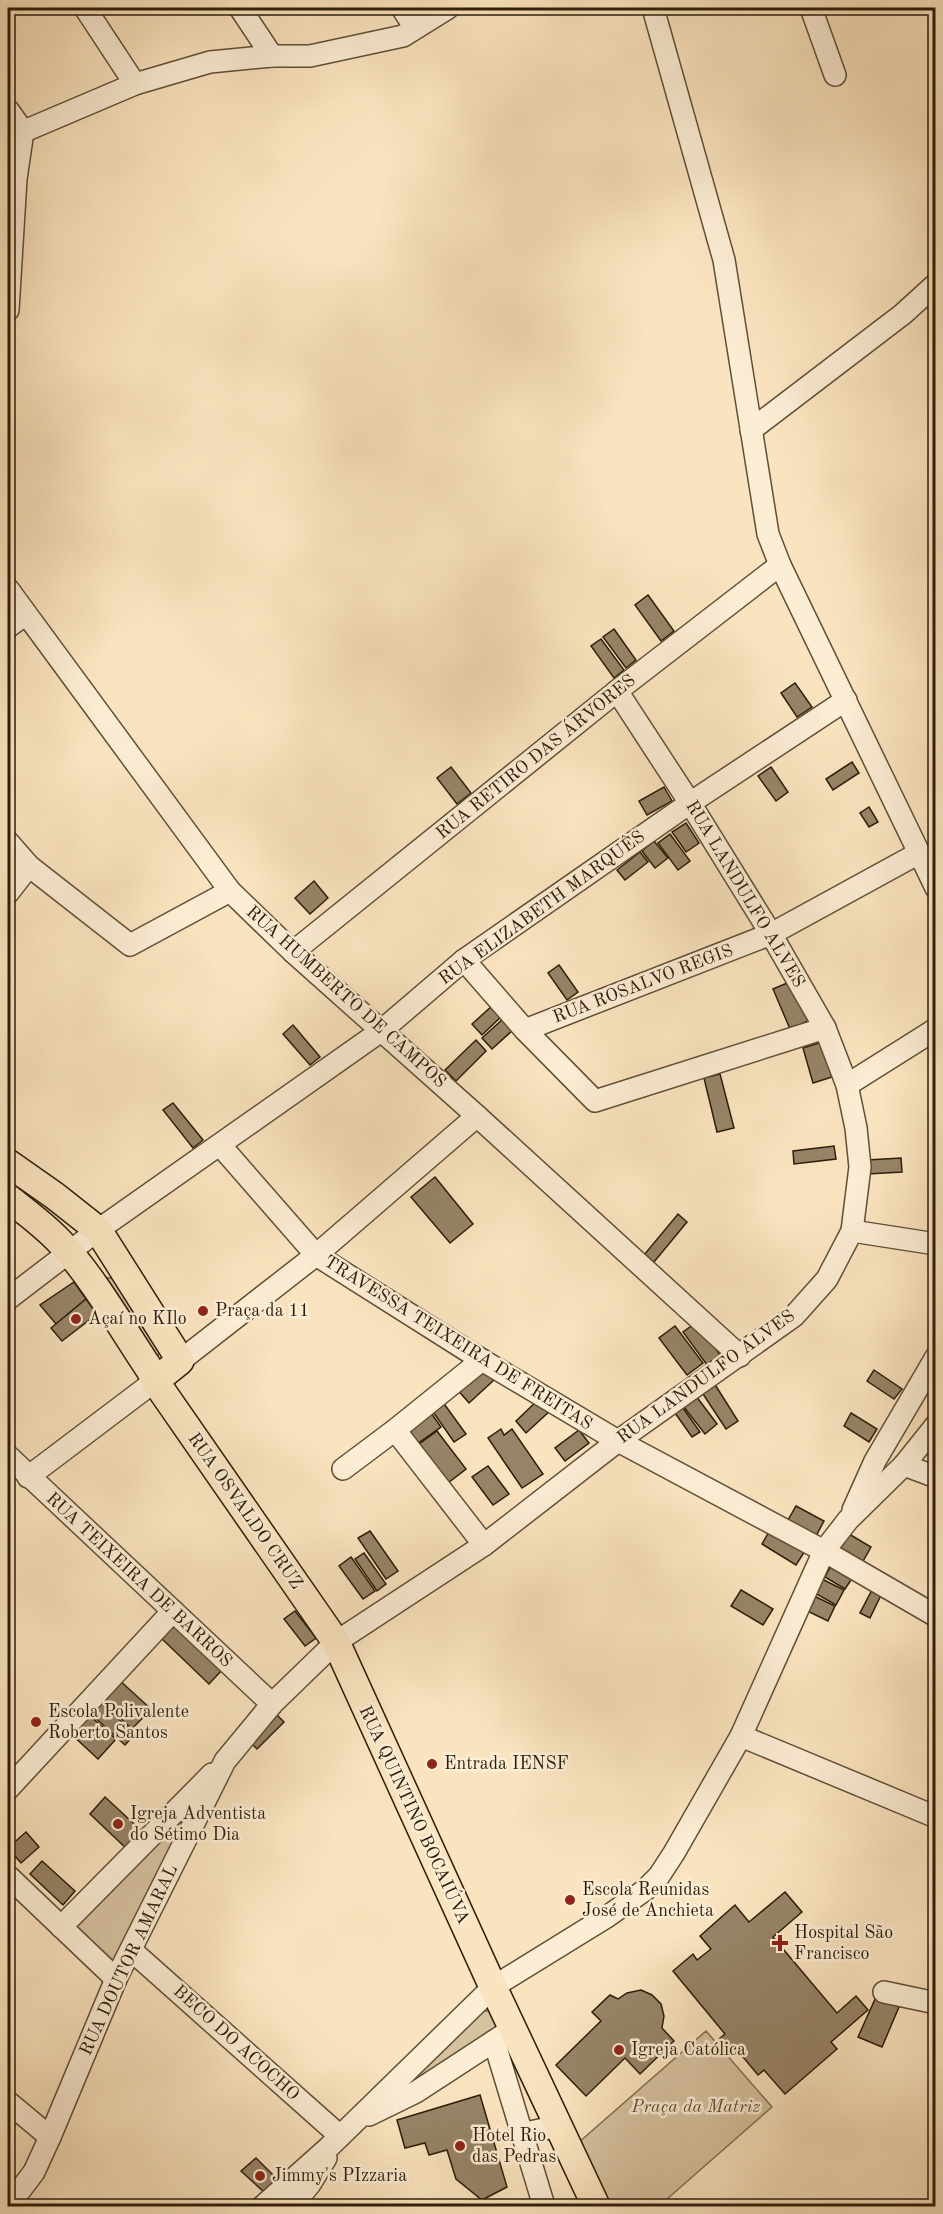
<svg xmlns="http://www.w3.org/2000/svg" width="943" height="2214" font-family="'Old Standard TT',serif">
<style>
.green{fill:#d7c2a0;stroke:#827054;stroke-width:1.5}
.building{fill:#978468;stroke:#2c1d09;stroke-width:1.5}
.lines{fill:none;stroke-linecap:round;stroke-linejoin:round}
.minor-casing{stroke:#604f36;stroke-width:24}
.major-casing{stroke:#2c1d09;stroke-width:30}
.minor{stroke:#fcedd5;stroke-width:21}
.major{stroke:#fae4bf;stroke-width:27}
.poi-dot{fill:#8f2418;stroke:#fcedd5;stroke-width:2}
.labels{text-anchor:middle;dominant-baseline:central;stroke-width:5;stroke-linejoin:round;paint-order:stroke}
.street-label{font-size:18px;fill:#2c1d09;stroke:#fcedd5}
.poi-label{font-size:18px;fill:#2c1d09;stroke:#fcedd5;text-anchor:start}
.park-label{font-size:18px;font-style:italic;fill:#5f4f36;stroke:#fcedd5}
</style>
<rect width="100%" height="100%" fill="#fae4bf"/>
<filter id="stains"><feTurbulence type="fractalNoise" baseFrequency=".00333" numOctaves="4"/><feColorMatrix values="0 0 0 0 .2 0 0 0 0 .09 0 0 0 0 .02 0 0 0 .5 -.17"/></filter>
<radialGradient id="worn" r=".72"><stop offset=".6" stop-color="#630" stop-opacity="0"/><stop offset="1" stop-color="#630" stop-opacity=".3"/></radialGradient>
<!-- green -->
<g class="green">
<path d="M98,1276l17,3 45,72 -5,11z"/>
<path d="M199,1797l-82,169 -43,-41z"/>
<path d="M483,2011h8l7,17 -112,76z"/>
<path d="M706,2031l66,76 -113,99h-52l-30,-62z"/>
</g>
<!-- building -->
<g class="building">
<path d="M648,595l26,36 -13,10 -26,-36z"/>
<path d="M614,629l22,31 -10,8 -23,-31z"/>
<path d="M601,639l23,31 -10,8 -23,-32z"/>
<path d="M795,683l17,24 -15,10 -16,-24z"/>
<path d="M852,762l7,11 -26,17 -7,-11z"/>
<path d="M451,767l20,26 -14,11 -20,-26z"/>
<path d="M771,767l17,25 -12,9 -18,-25z"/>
<path d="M664,787l8,14 -25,14 -8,-14z"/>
<path d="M869,807l9,15 -9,5 -9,-14z"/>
<path d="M686,823l13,20 -13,9 -14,-20z"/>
<path d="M670,834l20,27 -12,9 -20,-27z"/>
<path d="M654,841l14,17 -13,10 -13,-17z"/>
<path d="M640,852l8,10 -23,18 -8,-10z"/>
<path d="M314,881l14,17 -18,16 -15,-16z"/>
<path d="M559,965l19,27 -11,8 -19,-27z"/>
<path d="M792,981l16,40 -18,8 -17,-40z"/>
<path d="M493,1005l10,10 -21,20 -10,-11z"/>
<path d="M504,1018l10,11 -22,20 -10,-11z"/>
<path d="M293,1025l27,32 -10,8 -27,-31z"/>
<path d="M476,1040l10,11 -30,30 -11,-11z"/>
<path d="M936,1040v19l-2,1 -8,-16z"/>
<path d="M822,1042l10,35 -19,6 -10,-35z"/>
<path d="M720,1074l14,54 -17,4 -13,-54z"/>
<path d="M173,1103l30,37 -10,8 -30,-38z"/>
<path d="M834,1146l2,13 -42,5 -1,-13z"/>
<path d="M901,1158l1,14 -34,2 -1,-14z"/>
<path d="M435,1177l38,47 -23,19 -39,-46z"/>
<path d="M678,1214l9,8 -33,40 -10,-7z"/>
<path d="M74,1282l12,17 -30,25 -16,-19z"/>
<path d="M86,1299l11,15 -35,27 -11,-13z"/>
<path d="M697,1322l23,33 -13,10 -24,-33z"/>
<path d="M675,1326l28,37 -16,12 -28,-37z"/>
<path d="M481,1365l13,15 -25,23 -13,-15z"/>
<path d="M874,1370l28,19 -8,10 -27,-18z"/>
<path d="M714,1383l24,38 -12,8 -25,-38z"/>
<path d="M696,1396l21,28 -12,10 -22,-28z"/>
<path d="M540,1398l11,12 -25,23 -10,-12z"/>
<path d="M442,1401l24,33 -12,8 -23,-33z"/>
<path d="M683,1408l17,24 -8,5 -17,-24z"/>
<path d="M429,1410l12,17 -24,17 -12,-16z"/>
<path d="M851,1413l26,16 -8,13 -25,-16z"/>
<path d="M501,1429l3,6 8,-6 31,45 -21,14 -34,-50z"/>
<path d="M579,1430l10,13 -24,18 -10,-13z"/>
<path d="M437,1431l29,38 -18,14 -29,-39z"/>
<path d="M488,1466l21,28 -16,11 -21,-28z"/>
<path d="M936,1486v17l-7,-4z"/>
<path d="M796,1506l28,15 -8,15 -28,-16z"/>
<path d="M770,1530l35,21 -9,14 -34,-21z"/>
<path d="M370,1531l28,40 -12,8 -28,-41z"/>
<path d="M849,1534l22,13 -9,16 -22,-14z"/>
<path d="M364,1553l22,31 -9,7 -22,-32z"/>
<path d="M351,1557l24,34 -12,8 -24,-33z"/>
<path d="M832,1564l21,13 -8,12 -20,-12z"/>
<path d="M820,1578l24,12 -8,15 -23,-13z"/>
<path d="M873,1588l9,5 -12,25 -10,-5z"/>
<path d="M741,1590l32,19 -10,16 -32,-19z"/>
<path d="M810,1594l25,12 -7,15 -25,-12z"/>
<path d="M295,1611l21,27 -11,8 -21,-27z"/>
<path d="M173,1623l49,47 -13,14 -49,-47z"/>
<path d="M118,1679l33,30 -19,20 -32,-30z"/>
<path d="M101,1703l34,31 -10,11 -34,-31z"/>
<path d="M274,1712l10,10 -27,27 -10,-10z"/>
<path d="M88,1714l28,25 -18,20 -27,-25z"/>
<path d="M105,1797l41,38 -16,17 -40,-38z"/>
<path d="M26,1832l13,15 -18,16 -13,-15z"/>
<path d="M42,1861l33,30 -12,14 -33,-31z"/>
<path d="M785,1892l17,20 -29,25 64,76 19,-17 12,14 -37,32 6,7 -52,45 -21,-24 -6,5 -20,-24 -6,5 -13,-17 6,-5 -52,-63 20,-17 4,6 14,-11 -11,-13 35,-31 14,17z"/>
<path d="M641,1990l11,5 9,9 3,12 -2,12 12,13 -34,33 -15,-16 -39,38 -30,-31 45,-44 -9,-9 18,-17 8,4 9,-6z"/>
<path d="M876,1997l23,10 -17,40 -24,-10z"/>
<path d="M480,2095l27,92 -25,13 -26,-21 -9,-29 -18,5 -4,-12 -20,5 -8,-28z"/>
<path d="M256,2158l23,23 -14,12 -24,-22z"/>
</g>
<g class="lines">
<!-- minor casing -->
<g class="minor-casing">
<g id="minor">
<path d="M85,8l50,76"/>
<path d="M240,8l32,48"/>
<path d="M402,8l13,20"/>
<path d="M653,8l71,252 44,274 12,31 156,323"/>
<path d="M811,8l24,67"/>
<path d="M8,110l15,21 -7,48 -8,131"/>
<path d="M8,138l127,-54 75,-22 62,-6h38l93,-20 45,-28"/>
<path d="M751,430l152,-116 33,-30"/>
<path d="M8,589l222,302 63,61 184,164 263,240"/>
<path d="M8,627l18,-13"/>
<path d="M8,842l21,24 101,79 100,-54"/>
<path d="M8,893l21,-27"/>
<path d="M293,952l324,-261 163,-126"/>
<path d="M464,960l61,70 70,71 230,-73"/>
<path d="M525,1030l246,-96 148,-81"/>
<path d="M847,1085l89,-56"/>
<path d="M220,1145l96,110 166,105 136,81 206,110 112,65"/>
<path d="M852,1231l84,13"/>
<path d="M8,1299l90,-69 283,-199 83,-71 226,-157 156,-103"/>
<path d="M180,1361l136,-106 161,-139"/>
<path d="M395,1430l89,115"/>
<path d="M8,1456l264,248"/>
<path d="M904,1465l32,12"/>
<path d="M343,1469l52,-39 87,-70"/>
<path d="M28,1477l127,-96"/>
<path d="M853,1510l22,-49 61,-104"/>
<path d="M741,1736l195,81"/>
<path d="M8,1789l165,-178"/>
<path d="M8,1876l108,103"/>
<path d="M61,1927l151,-153"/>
<path d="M131,1950l209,186"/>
<path d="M884,1992l52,11"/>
<path d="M494,2041l50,165"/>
<path d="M8,2102l42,35"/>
<path d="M369,2115l47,-23 98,-64"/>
<path d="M521,2134l37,-8"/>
<path d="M8,2206l26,-34 16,-35 66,-158 109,-218 47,-57 64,-62 148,-97 134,-104 176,-125 33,-37 25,-48 8,-64 -4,-39 -9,-43 -22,-57 -54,-94 -81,-131 -73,-112"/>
<path d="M263,2206l65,-58 165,-161 115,-71 37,-26 14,-14 15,-23 67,-117 83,-185 24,-31 56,-55 32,-40"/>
<path d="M292,2206l18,-22 16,-26"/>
</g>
</g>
<!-- major casing -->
<g class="major-casing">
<g id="major">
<path d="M8,1163l47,33 43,34 81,128 1,3 -25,20"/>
<path d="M8,1198c18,14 36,27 52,44 33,35 63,88 90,128l5,11 181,261 157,345 103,219"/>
</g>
</g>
<!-- minor -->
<use href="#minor" class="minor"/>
<!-- major -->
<use href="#major" class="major"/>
</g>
<!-- markers -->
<g class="poi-dot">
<circle cx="203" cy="1311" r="6"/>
<circle cx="76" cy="1319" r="6"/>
<circle cx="36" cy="1722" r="6"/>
<circle cx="432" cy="1764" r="6"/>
<circle cx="118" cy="1824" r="6"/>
<circle cx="570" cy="1900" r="6"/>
<path d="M777 1934h6v6h6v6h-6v6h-6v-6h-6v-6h6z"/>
<circle cx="619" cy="2050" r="6"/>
<circle cx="460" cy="2146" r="6"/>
<circle cx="260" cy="2176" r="6"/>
</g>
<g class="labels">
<!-- street labels -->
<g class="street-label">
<text transform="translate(536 757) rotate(-39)">RUA RETIRO DAS ÁRVORES</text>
<text transform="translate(745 894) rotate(59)">RUA LANDULFO ALVES</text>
<text transform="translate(542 908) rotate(-36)">RUA ELIZABETH MARQUÊS</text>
<text transform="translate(643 984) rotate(-21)">RUA ROSALVO REGIS</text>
<text transform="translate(346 997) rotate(42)">RUA HUMBERTO DE CAMPOS</text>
<text transform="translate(458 1343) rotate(32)">TRAVESSA TEIXEIRA DE FREITAS</text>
<text transform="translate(706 1377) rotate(-36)">RUA LANDULFO ALVES</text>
<text transform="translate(245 1511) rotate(55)">RUA OSVALDO CRUZ</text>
<text transform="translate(139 1580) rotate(43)">RUA TEIXEIRA DE BARROS</text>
<text transform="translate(414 1815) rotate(65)">RUA QUINTINO BOCAIÚVA</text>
<text transform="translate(129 1960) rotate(-65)">RUA DOUTOR AMARAL</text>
<text transform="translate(236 2043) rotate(42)">BECO DO ACOCHO</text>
</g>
<!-- poi labels -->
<g class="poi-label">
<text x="215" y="1311">Praça da 11</text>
<text x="88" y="1319">Açaí no KIlo</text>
<text x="48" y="1712">Escola Polivalente<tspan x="48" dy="21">Roberto Santos</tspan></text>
<text x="444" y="1764">Entrada IENSF</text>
<text x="130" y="1814">Igreja Adventista<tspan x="130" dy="21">do Sétimo Dia</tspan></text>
<text x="582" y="1890">Escola Reunidas<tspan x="582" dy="21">José de Anchieta</tspan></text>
<text x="794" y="1933">Hospital São<tspan x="794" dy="21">Francisco</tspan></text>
<text x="631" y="2050">Igreja Católica</text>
<text x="472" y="2136">Hotel Rio<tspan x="472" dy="21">das Pedras</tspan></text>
<text x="272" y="2176">Jimmy's PIzzaria</text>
</g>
<!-- park labels -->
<g class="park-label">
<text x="696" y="2107">Praça da Matriz</text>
</g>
</g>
<!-- margin -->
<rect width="943" height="2214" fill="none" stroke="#fae4bf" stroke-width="30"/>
<rect x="9" y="9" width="925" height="2196" fill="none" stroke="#2c1d09" stroke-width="3"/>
<rect x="15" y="15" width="913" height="2184" fill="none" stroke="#2c1d09" stroke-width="1.5"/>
<rect width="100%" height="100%" filter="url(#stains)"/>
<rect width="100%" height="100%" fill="url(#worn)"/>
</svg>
